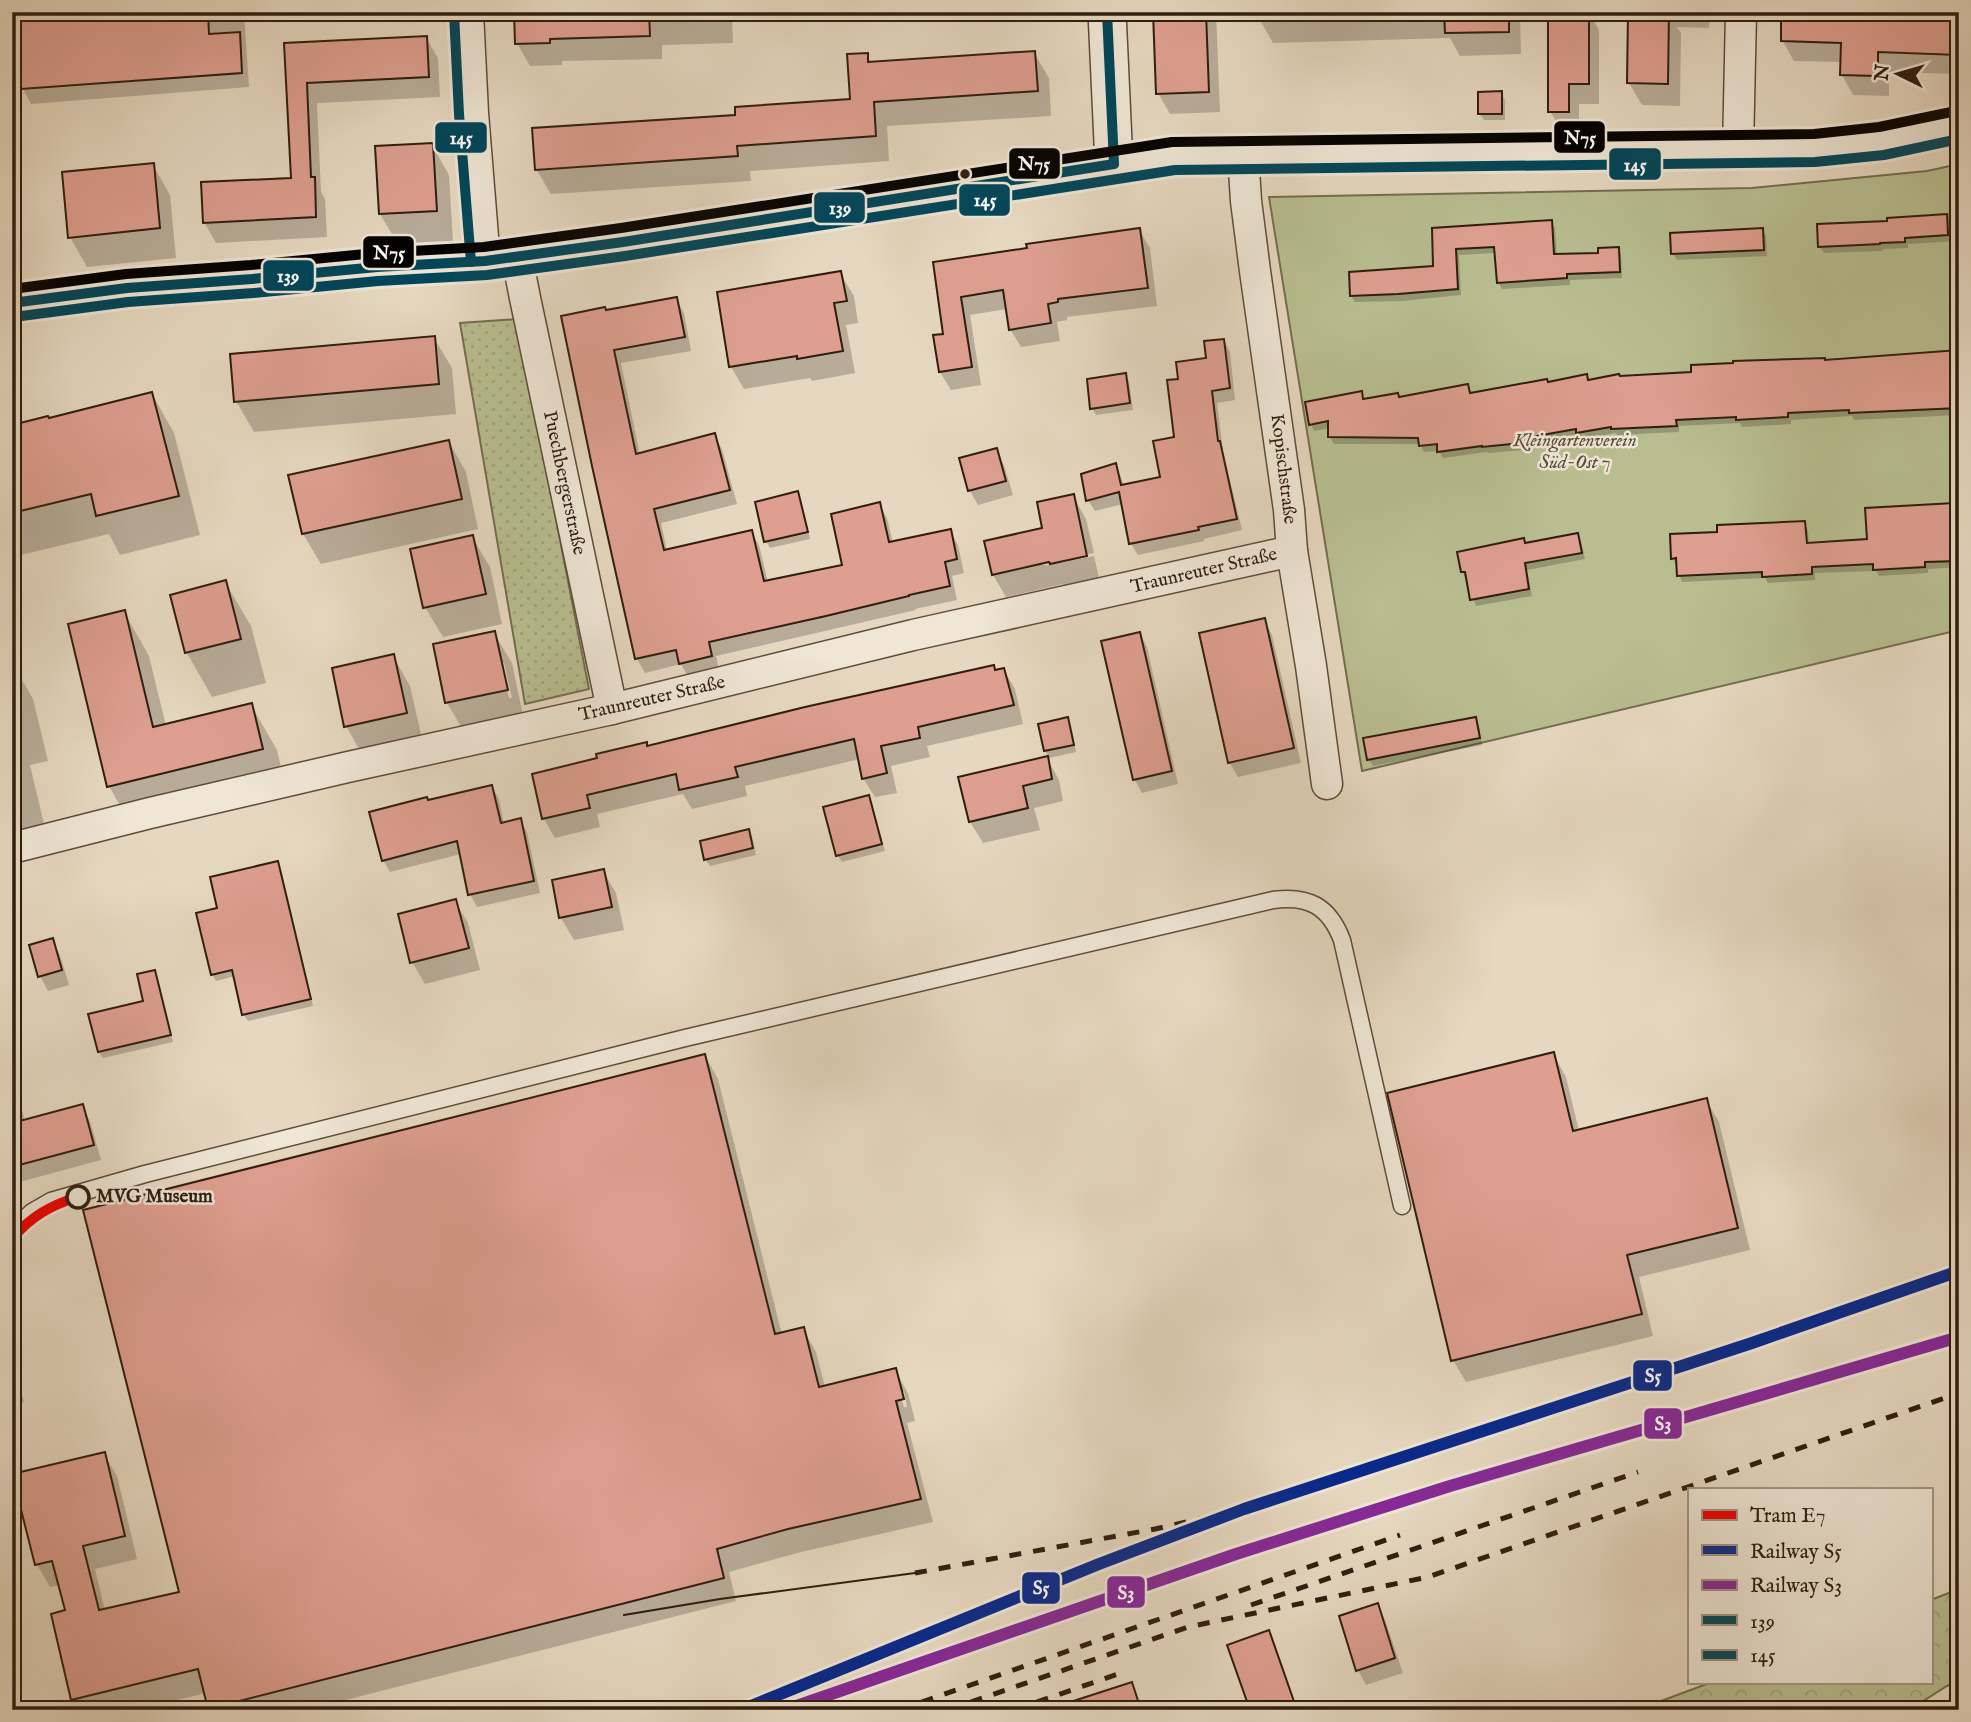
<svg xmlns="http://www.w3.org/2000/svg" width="1971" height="1722" font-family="'IM FELL English',serif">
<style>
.grass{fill:url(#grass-dots);stroke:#746e50;stroke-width:2}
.park{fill:url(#park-crowns);stroke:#746e50;stroke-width:2}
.garden{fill:#b8be90;stroke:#746e50;stroke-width:2}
.shadow{fill:#0003;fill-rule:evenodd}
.building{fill:#de9f90;stroke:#301d0f;stroke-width:2}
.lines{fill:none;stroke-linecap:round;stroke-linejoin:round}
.service-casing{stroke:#5e4c3b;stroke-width:19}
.minor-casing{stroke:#5e4c3b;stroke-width:33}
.tertiary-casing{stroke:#5e4c3b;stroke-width:40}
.service{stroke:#efe6d6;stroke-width:16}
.minor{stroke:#efe6d6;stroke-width:30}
.tertiary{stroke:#efe6d6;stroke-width:37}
.tram{stroke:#301d0f;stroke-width:2}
.rail{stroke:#301d0f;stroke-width:5;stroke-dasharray:12 12;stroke-linecap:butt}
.bus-1-casing{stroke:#efe6d6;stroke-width:16}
.bus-2-casing{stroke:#efe6d6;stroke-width:16}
.bus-3-casing{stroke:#efe6d6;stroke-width:16}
.bus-1{stroke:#00465a;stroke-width:10}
.bus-2{stroke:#00465a;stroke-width:10}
.bus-3{stroke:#000;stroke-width:10}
.rail-1-casing{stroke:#efe6d6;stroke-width:18}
.rail-2-casing{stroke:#efe6d6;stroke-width:18}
.rail-1{stroke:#08298a;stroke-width:12}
.rail-2{stroke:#862996;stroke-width:12}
.tram-1-casing{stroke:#efe6d6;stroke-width:16}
.tram-1{stroke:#e00;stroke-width:10}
.bus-dot{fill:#301d0f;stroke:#efe6d6;stroke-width:2.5}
.stop-dot{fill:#efe6d6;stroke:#301d0f;stroke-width:3.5}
.labels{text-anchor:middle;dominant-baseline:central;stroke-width:5;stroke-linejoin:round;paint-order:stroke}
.park-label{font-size:19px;font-style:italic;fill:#594d36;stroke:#efe6d6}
.street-label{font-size:19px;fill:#301d0f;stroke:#efe6d6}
.stop-label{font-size:19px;font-weight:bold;fill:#301d0f;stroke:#efe6d6;text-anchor:start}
.line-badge{stroke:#efe6d6;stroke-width:2.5}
.badge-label{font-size:19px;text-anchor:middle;font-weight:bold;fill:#fff}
</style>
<defs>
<pattern id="grass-dots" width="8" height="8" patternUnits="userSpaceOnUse" patternTransform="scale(1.75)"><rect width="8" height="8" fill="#b8be90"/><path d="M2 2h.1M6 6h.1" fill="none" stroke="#9ea37b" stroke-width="1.8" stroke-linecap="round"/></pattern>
<pattern id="park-crowns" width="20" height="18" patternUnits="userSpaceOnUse" patternTransform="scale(1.75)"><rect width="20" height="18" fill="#b8be90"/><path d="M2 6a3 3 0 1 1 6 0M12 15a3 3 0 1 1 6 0" fill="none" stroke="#9ea37b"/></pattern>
</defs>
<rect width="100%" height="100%" fill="#e6d8c0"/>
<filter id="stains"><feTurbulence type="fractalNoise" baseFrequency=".00286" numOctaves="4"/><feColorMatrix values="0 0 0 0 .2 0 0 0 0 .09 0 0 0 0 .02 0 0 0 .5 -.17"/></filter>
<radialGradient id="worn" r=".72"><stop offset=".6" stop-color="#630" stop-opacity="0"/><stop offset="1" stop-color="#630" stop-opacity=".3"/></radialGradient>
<!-- grass -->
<path class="grass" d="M517,319l72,370 -64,15 -65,-381z"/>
<!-- park -->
<path class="park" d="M1959,1589v92l-12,5 -38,24h-272l75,-28h219v-82z"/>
<!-- garden -->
<path class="garden" d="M1959,164v466l-597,141 -93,-574 483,-9 175,-17z"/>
<!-- shadow -->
<g class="shadow">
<path d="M12,12h232l5,75 -218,17 -8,-15 -3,-47 -8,1z"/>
<path d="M516,12h216l1,31 -71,2v14l-100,2v4l-32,1 -13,-23z"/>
<path d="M1155,12h61l4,100 -50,2 -12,-21z"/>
<path d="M1260,12h258l2,3 1,39 -61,2 -10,-18 -177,5 -13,-23z"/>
<path d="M1589,12l10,18v74h-20v28h-17l-12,-21z"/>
<path d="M1669,12l3,6v-6h38l-1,16 -32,-1 4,6 -1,73 -38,-1 -13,-22z"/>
<path d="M1959,12v62l-70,-2v24l-36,-1 -11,-20v-13l-48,-1 -12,-21z"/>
<path d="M426,38l12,20 2,39 -123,6 4,89 4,7 2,38 -111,6 -12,-21 89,-42 -7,-135z"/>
<path d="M1034,53l15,25 2,38 -164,10 2,35 -139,10 1,10 -200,13 -15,-25 201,-53 114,-16 16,-45 5,9z"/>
<path d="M1501,93l4,7v20h-21l-4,-6z"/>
<path d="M432,145l17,30 4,66 -55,3 -18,-30z"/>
<path d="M153,165l17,30 6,63 -89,9 -17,-30z"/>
<path d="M1959,213v28l-51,3v4l-25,1v2l-59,2 -4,-6 69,-24 43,-6v-3z"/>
<path d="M1551,222l4,6 2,28 43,-2 18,-6 3,7 1,23 -52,2v5l-68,4 -4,-7 -2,-29 -37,2 2,40 -59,6 -47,1 -4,-6 84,-28 -2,-39z"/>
<path d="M1139,230l11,18 7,58 -90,11v3l-10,2 3,19 -39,6 -11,-18 -3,-20 -37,6 11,70 -30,5 -11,-18 5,-37 -10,-72z"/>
<path d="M1762,230l4,6 1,20 -90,4 -4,-7z"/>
<path d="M840,273l14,23 4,27 -12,2 9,48 -43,8 -2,-3 -66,11 -13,-22z"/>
<path d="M676,299l8,14 7,38 -70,12 19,92 74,-20 8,14 15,55 -76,19 6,28 84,-19 8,13 9,37 76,-16 35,-62 8,14 6,25 57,-12 8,14 6,28 -12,3 5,24 -42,9 1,1 -200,46 3,14 -31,7 -7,-13 -36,9 -8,-14 -43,-193 12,-154z"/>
<path d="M434,338l18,30 4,46 -202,18 -18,-31z"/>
<path d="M1224,340l6,12 5,48 -18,3 6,48 19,79 -38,9v2l-66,14 -7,-11 -8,-40 -28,7 -7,-11 27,-35 6,12 3,9 38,-8 14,-40 4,-58 28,-20z"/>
<path d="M1959,350v65l-105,5 -2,-4 -61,4v4l-49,3 -2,-4 -61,3v6l-62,3 -1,-2 -34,6 -2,-4 -57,11 1,4 -36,3 -1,-1 -44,6 -4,-7 -15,1 -4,-8h-86l-4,-7v-9l-16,3 -3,-7 50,-31 4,8 34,-3 68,-12 5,8 114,-18 3,6 291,-23z"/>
<path d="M1126,375l3,7 4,28 -37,5 -4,-7z"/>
<path d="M152,394l22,39 26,102 -80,20 -11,-21 -97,23v-131l37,-6z"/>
<path d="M449,442l17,30 12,57 -157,35 -18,-30z"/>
<path d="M996,450l8,15 9,30 -35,10 -8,-14 -9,-31z"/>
<path d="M798,493l3,7 9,39 -40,9 -4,-7z"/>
<path d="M1073,496l13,23 8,34 -52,11v1h9l43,-9 5,22 -35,8 -1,-2 -57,13 -13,-22 -7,-32 58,-14z"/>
<path d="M1953,505l2,2h4v60l-31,2v4l-49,3 -3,-5 -61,2v7l-47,3 -3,-5 -83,4 -9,-24 46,-25 85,-10 4,7 1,14 60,-3z"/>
<path d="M1578,535l3,6 4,18 -58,11 5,26 -56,10 -13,-34 62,-28z"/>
<path d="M472,537l18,30 12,57 -59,13 -18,-30z"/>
<path d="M225,582l26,44 15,57 -54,14 -25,-44 -15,-57z"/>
<path d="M124,612l25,44 17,70 85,-21 26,45 10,44 -153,37 -25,-45z"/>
<path d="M1264,620l8,15 29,128 -63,14 -9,-15z"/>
<path d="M494,633l18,30 12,57 -59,13 -18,-30 -12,-57zM501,663h3l8,35h-3z"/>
<path d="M1140,634l7,13 31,137 -36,9 -7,-13 -32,-138z"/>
<path d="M393,656l17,30 13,57 -60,13 -17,-30z"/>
<path d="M13,664l20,35 15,62 -18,4 18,76 -36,9z"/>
<path d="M1004,670l11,19 8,35 -96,22 3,11 -39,9 6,27 -22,4 -12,-19 -3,-19 -115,27 2,10 -55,13 -9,-15 -86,20 3,13 -45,11 -11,-19 -10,-43 65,-17 47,-15 2,3z"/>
<path d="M1067,719l4,7 5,26 -27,6 -4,-7 -5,-26z"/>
<path d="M1475,719l4,7 3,19 -109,21 -4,-7z"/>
<path d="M1047,758l12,22 4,21 -29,7 6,22 -57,13 -13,-21 -10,-43z"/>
<path d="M492,787l7,12 5,25 16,-4 7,12 13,61 -63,14 -7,-13 -9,-40 -71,18 -7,-12 45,-58z"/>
<path d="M868,797l4,7 13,47 -43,11 -4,-6z"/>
<path d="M748,831l4,6 4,18 -46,11 -4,-6 -4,-18z"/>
<path d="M277,863l4,6 32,137 -65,15 -4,-6 -9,-39 -19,5 -4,-7 7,-65z"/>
<path d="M603,871l13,22 8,37 -50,10 -13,-22z"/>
<path d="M455,901l13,22 12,47 -55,14 -13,-22z"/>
<path d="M52,940l8,15 9,30 -21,6 -8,-15z"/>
<path d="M155,972l3,7 15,63 -70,16 -4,-6 -8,-36 54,-14z"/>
<path d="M1553,1054l13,23 13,54 127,-31 13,22 31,128 -111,27 14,59 -187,46 -13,-22z"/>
<path d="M705,1056l13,23 64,256 21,-6 13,23 9,35 70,-17 13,23 7,28 -8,2 26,99 -132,30 -72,20 7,29 -430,109h-95l-5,-17 -70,17h-57l-6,-11 -6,-87 -7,-27 -10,2 -13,-22 67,-111 13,22 20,83 -42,10 10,42 76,-18zM900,1392h4l3,15h-3z"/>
<path d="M12,1085l5,8 8,28 57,-15 8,15 11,39 -89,24z"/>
<path d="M12,1372l6,10 6,20 -12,4z"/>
<path d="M1377,1605l8,15 18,53 -37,12 -8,-15z"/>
<path d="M1269,1632l3,6 25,72h-45z"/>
<path d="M1391,1703l3,7h-22z"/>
</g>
<!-- building -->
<g class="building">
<path d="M16,12h192l1,22 31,-2 2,41 -221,16z"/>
<path d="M514,12h135l1,24 -100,3v4l-35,1z"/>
<path d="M1153,12h53l3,80 -53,2z"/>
<path d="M1444,12h65v20l-64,1z"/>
<path d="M1548,12h41v72h-20v28h-21z"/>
<path d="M1628,12h41l-1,72 -41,-1z"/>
<path d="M1781,12h178v43l-81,-3v24l-38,-1 1,-32 -60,-2z"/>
<path d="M427,36l2,41 -122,6 4,94h4l1,40 -113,6 -2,-41 90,-4 -7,-135z"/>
<path d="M1035,51l3,40 -164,11 2,34 -139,10 1,10 -203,14 -3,-42 203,-13v-8l115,-8 -3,-45 21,-1v9z"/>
<path d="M1502,91v23h-24v-22z"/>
<path d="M433,143l4,68 -58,3 -4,-68z"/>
<path d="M154,163l6,65 -92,10 -6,-66z"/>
<path d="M1947,214l1,21 -43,3v4l-25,1v1l-62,3 -1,-23 70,-3v-3z"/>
<path d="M1552,220l2,34 44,-1v-5l21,-1 1,25 -53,2v4l-70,5 -3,-36 -38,2 2,40 -60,5 -48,2 -1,-24 84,-6 -1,-38z"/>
<path d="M1140,228l8,60 -90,11v3l-10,2 3,19 -42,7 -6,-40 -42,7 11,70 -33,5 -6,-37 10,-1 -10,-72 94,-14 -1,-4z"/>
<path d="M1763,228l1,22 -93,4 -1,-21z"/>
<path d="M841,271l6,30 -13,2 9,48 -46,8v-3l-68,11 -12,-75z"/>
<path d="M677,297l8,40 -71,13 22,104 79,-21 15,57 -76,19 10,41 88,-20 12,51 78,-16 -11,-51 49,-12 9,40 62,-13 6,30 -12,3 5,24 -41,9v1l-83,20 -117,26 3,14 -33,8 -3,-14 -41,9 -43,-193 -31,-150 44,-9 1,3z"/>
<path d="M435,336l4,48 -205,18 -4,-48z"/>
<path d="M1224,339l6,49 -18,3 6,50h2l17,78 -39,8 1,3 -70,14 -10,-52 -33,9 -5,-27 35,-11 5,22 39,-8 -7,-36 21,-4 -7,-57 11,-1 -2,-17 30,-4 -2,-17z"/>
<path d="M1959,350v58l-110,5v-3l-61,3v4l-52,3v-3l-60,3 1,6 -66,3v-2l-35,6v-4l-56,10 1,4 -39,4v-1l-45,6v-8l-18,2 -1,-8 -90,-1v-16l-19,4 -4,-23 57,-11 1,8 35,-6 1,4 69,-13 2,9 77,-14 1,3 39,-8 1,6 31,-6 1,2 71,-4v-7l42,-2v-2l92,-3v2z"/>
<path d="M1126,373l4,30 -40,6 -3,-30z"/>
<path d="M152,392l27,104 -83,20 -5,-22 -79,19v-88l36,-9 1,2z"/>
<path d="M449,440l13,59 -160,35 -14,-59z"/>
<path d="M997,448l9,33 -38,10 -9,-33z"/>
<path d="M798,491l10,41 -44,10 -9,-40z"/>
<path d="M1074,494l13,62 -37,8 -1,-2 -57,13 -8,-34 58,-13 -5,-26z"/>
<path d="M1954,503l2,33h3v25l-34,1v5l-52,3v-6l-61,3v7l-50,3v-5l-85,4 -1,-18 -5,1 -1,-25 47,-2v-7l88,-4 2,22 60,-4 -2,-31z"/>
<path d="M1578,533l4,20 -57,10 4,26 -59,11 -5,-28h-4l-4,-20 67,-14 1,5z"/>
<path d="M473,535l13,59 -63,14 -13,-59z"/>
<path d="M226,580l15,59 -56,14 -15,-58z"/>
<path d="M125,610l28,117 99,-24 11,46 -156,38 -39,-163z"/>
<path d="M1265,618l29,130 -66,15 -29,-130z"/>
<path d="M495,631l13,59 -63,13 -12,-59z"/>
<path d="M1140,632l32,139 -39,9 -32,-139z"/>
<path d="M394,654l13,59 -63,14 -12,-59z"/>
<path d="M994,665l1,5 9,-2 10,37 -96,22 2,11 -39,8 6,27 -25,6 -8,-40 -119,28 3,10 -59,13 -3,-16 -89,21 3,13 -48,11 -10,-45 65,-16 -1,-4 51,-12v4l158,-39z"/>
<path d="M1068,717l6,28 -30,6 -6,-27z"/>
<path d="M1476,717l4,21 -113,22 -4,-22z"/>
<path d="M1048,756l4,23 -29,7 5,22 -59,14 -11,-45z"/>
<path d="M492,785l9,38 20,-5 13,63 -66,14 -11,-54 -75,20 -13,-49 58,-15 1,3z"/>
<path d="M869,795l13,49 -46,12 -13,-49z"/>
<path d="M749,829l4,19 -49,12 -4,-19z"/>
<path d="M278,861l33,138 -69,16 -10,-45 -21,5 -15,-62 21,-5 -7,-31z"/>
<path d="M604,869l8,38 -53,11 -7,-38z"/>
<path d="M456,899l13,49 -59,15 -12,-49z"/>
<path d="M53,938l9,32 -24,7 -9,-32z"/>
<path d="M155,970l16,65 -73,17 -10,-38 55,-13 -6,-27z"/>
<path d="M1554,1052l19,79 134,-33 31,130 -111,27 15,59 -191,47 -64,-268z"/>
<path d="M705,1054l70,280 29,-7 15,60 77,-19 8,31 -8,2 25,98 -133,30 -71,20 7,29 -516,131 -10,-40 -127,31 -20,-86 14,-4 -13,-49 -17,4 -23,-91 93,-22 20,84 -42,10 16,64 80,-18 -96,-382z"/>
<path d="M83,1104l11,41 -82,22v-44z"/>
<path d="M1378,1603l17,55 -39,13 -17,-55z"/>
<path d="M1269,1630l28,80h-47l-23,-65z"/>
<path d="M1132,1682l9,28h-82l-1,-4z"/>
</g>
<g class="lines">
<!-- service casing -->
<g class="service-casing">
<path id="service" d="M12,1230l20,-18 19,-11 94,-27 540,-136 588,-138c35,-5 56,6 69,40l60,266"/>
</g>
<!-- minor casing -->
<g class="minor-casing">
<g id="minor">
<path d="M468,12l5,101 12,148"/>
<path d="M1738,150l3,-138"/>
<path d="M1243,154l3,47 9,70 34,239 3,41 19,115 16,118"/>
<path d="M517,257l8,41 87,411"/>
<path d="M12,848l138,-35 198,-46 264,-58 301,-74 379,-84"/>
</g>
</g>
<!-- tertiary casing -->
<g class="tertiary-casing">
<g id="tertiary">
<path d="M1107,12l7,152"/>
<path d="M12,303l115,-15 125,-9 125,-12 108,-6 138,-19 491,-78 60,-8 69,-2 495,-4 77,-2 66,-7 78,-16"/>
</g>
</g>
<!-- service -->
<use href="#service" class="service"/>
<!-- minor -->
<use href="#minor" class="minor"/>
<!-- tertiary -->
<use href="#tertiary" class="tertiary"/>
<!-- tram -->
<path class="tram" d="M624,1615l96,-16 195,-26"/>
<!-- rail -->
<g class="rail">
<path d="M915,1573l240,-44 89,-20"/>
<path d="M1251,1605l387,-133"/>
<path d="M899,1710l501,-175"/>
<path d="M948,1710l240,-83 240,-50 531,-184"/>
<path d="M1014,1710l104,-36"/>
</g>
<!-- bus-1 casing -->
<g class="bus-1-casing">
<g id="bus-1">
<path d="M1107,12l7,152"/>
<path d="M12,303l115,-15 125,-9 125,-12 108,-6 138,-19 491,-78"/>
</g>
</g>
<!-- bus-2 casing -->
<g class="bus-2-casing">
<g id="bus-2">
<path d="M454,13l5,101 12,148"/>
<path d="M14,317l114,-15 125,-9 125,-12 109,-6 138,-19 550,-86 640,-8 69,-7 75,-16"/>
</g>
</g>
<!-- bus-3 casing -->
<g class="bus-3-casing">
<path id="bus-3" d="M12,289l114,-15 125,-9 125,-12 108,-6 137,-19 551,-86 642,-8 65,-7 77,-16"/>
</g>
<!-- bus-1 -->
<use href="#bus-1" class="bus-1"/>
<!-- bus-2 -->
<use href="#bus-2" class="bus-2"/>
<!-- bus-3 -->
<use href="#bus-3" class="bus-3"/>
<!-- rail-1 casing -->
<g class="rail-1-casing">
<path id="rail-1" d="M741,1710l358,-146 145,-55 508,-166 207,-72"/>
</g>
<!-- rail-2 casing -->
<g class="rail-2-casing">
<path id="rail-2" d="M785,1710l451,-156 214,-68 509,-149"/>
</g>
<!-- rail-1 -->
<use href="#rail-1" class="rail-1"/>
<!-- rail-2 -->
<use href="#rail-2" class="rail-2"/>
<!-- tram-1 casing -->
<g class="tram-1-casing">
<path id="tram-1" d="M12,1239c18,-22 39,-34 66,-42"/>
</g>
<!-- tram-1 -->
<use href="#tram-1" class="tram-1"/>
</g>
<!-- markers -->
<circle class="bus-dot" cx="965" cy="174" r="6"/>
<circle class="stop-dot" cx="78" cy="1197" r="11"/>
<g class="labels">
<!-- park labels -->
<g class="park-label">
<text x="1575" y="441">Kleingartenverein<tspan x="1575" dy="22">Süd-Ost 7</tspan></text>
</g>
<!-- street labels -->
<g class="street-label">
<text transform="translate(1283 469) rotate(83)">Kopischstraße</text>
<text transform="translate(564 483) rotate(78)">Puechbergerstraße</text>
<text transform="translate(1204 571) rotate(-13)">Traunreuter Straße</text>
<text transform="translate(652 699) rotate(-13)">Traunreuter Straße</text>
</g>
<!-- stop labels -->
<g class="stop-label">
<text x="96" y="1197">MVG Museum</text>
</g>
</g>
<g class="line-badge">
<rect x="1553" y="120" width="53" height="34" rx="7" fill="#000"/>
<rect x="434" y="121" width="54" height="33" rx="7" fill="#00465a"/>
<rect x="1008" y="147" width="53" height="33" rx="7" fill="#000"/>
<rect x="1608" y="147" width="54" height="34" rx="7" fill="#00465a"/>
<rect x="958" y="183" width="53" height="34" rx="7" fill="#00465a"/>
<rect x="813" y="191" width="53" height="33" rx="7" fill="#00465a"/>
<rect x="362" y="235" width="53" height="34" rx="7" fill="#000"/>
<rect x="262" y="259" width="53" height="33" rx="7" fill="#00465a"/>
<rect x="1632" y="1359" width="41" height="33" rx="7" fill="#08298a"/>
<rect x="1643" y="1407" width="40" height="33" rx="7" fill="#862996"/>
<rect x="1021" y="1571" width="40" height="34" rx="7" fill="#08298a"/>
<rect x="1106" y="1575" width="40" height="34" rx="7" fill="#862996"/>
</g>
<g class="badge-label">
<text x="1580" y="144">N75</text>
<text x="461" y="144">145</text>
<text x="1034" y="170">N75</text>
<text x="1635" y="171">145</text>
<text x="985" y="206">145</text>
<text x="840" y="214">139</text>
<text x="389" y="259">N75</text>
<text x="288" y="282">139</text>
<text x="1653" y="1382">S5</text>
<text x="1663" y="1430">S3</text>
<text x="1041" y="1594">S5</text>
<text x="1126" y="1599">S3</text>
</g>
<!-- margin -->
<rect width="1971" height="1722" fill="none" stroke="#e6d8c0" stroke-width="42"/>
<rect x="14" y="14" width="1943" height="1694" fill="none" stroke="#301d0f" stroke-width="3.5"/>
<rect x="21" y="21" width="1929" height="1680" fill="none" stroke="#301d0f" stroke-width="2"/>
<!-- legend -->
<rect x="1688" y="1488" width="245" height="196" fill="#efe6d6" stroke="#a39686" stroke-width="2"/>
<rect x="1702" y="1510" width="35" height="10" fill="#ee0000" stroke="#a39686" stroke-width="2"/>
<text x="1750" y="1522" font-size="21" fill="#301d0f">Tram E7</text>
<rect x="1702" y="1545" width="35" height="10" fill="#08298a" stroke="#a39686" stroke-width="2"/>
<text x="1750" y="1558" font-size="21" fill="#301d0f">Railway S5</text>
<rect x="1702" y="1580" width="35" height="10" fill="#862996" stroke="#a39686" stroke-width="2"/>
<text x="1750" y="1592" font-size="21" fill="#301d0f">Railway S3</text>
<rect x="1702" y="1615" width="35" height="10" fill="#00465a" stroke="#a39686" stroke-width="2"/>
<text x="1750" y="1628" font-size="21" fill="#301d0f">139</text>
<rect x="1702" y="1650" width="35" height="10" fill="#00465a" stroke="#a39686" stroke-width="2"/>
<text x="1750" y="1662" font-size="21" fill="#301d0f">145</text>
<!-- north arrow -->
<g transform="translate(1898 74) rotate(275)" stroke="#efe6d6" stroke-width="5" paint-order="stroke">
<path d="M0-5L12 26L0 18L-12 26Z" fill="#301d0f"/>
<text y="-10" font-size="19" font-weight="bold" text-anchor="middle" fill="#301d0f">N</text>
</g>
<rect width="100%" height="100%" filter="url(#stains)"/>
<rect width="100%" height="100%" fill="url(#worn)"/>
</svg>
